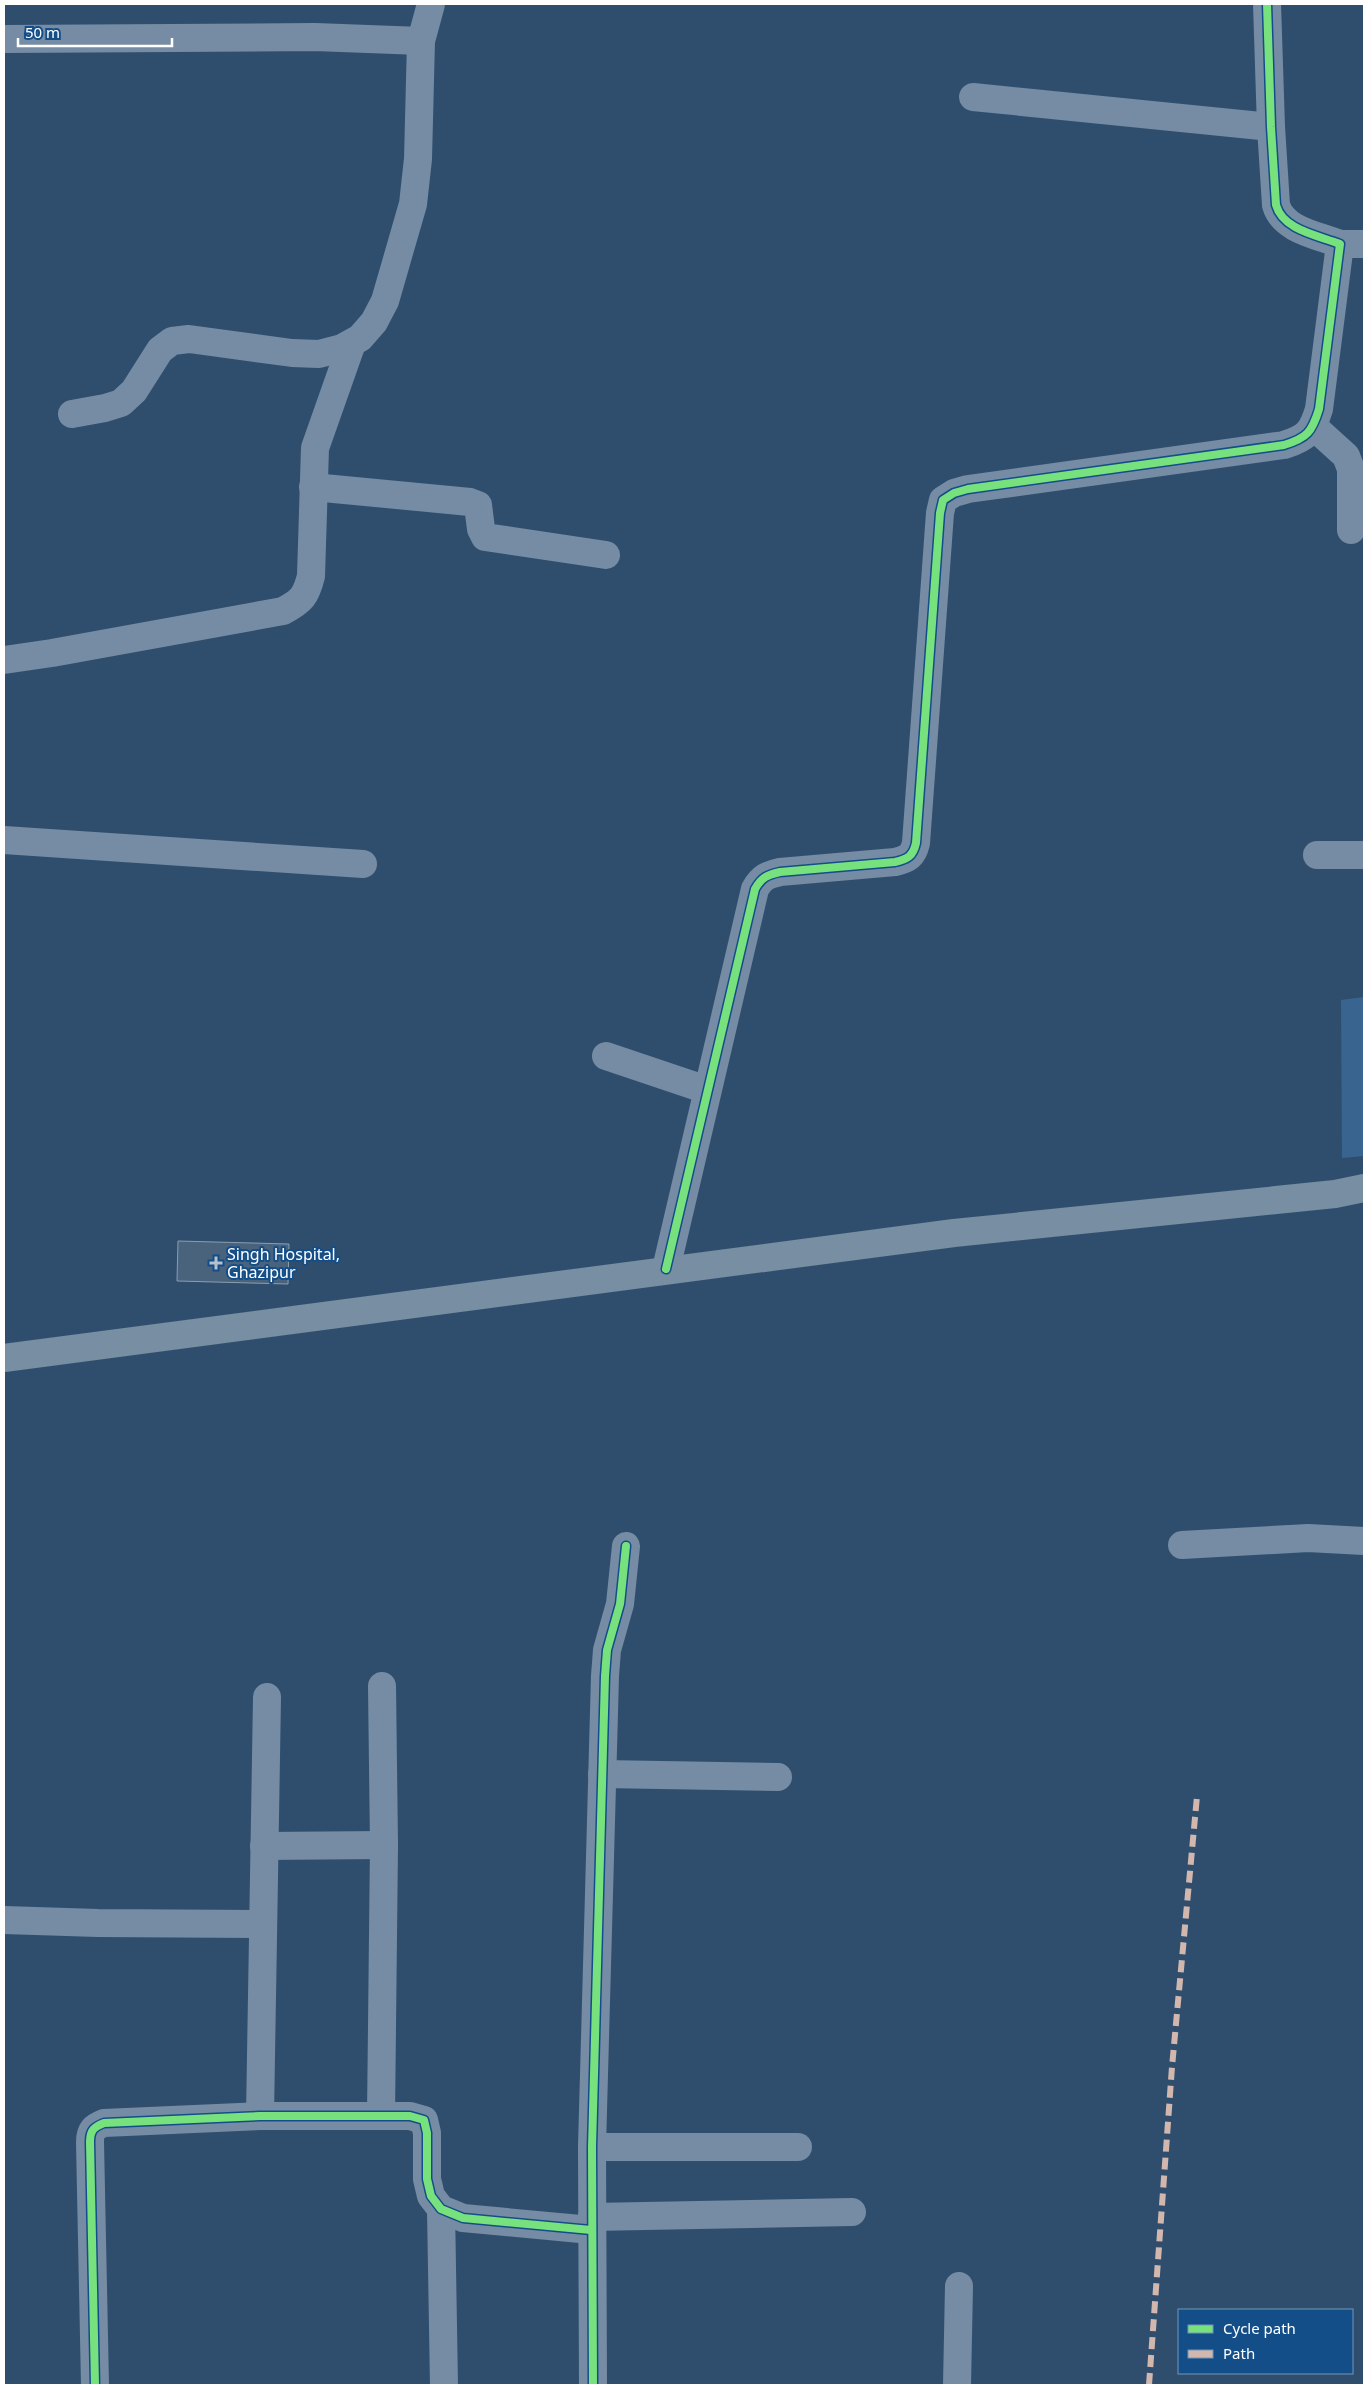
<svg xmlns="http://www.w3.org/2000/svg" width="1368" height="2389" font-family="'Noto Sans',sans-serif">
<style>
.water{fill:#39648f}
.building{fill:#49637d;stroke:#8a9db1}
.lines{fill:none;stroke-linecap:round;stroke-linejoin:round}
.minor{stroke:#768ca4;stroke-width:28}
.highway{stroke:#778ea3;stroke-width:28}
.quiet{stroke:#d1b7ad;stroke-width:6;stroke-dasharray:12 6;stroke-linecap:butt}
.cycleway-casing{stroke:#144e89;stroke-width:11}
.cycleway{stroke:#77e17e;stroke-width:8}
.poi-dot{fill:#b6c1cc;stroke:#144e89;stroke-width:2}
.labels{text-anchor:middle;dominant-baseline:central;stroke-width:4;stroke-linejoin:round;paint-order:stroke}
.poi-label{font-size:16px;fill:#fff;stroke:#144e89;text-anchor:start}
</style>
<rect width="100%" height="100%" fill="#2f4e6e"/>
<!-- water -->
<path class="water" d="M1364,997v159l-22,2 -1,-158z"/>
<!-- building -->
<path class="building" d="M178,1241l111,3 -1,40 -111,-3z"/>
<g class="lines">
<!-- minor -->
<g class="minor">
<path d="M4,39l311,-2 106,4 10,-37"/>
<path d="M973,97l298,30"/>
<path d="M1340,244h24"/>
<path d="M72,414l33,-6 16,-5 13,-12 26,-41 12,-9 17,-2 103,14 27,1 23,-6 18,-10 14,-16 11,-21 28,-97 5,-45 3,-118"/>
<path d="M1314,427l32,29 5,13v61"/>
<path d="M313,487l157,15 8,3 3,24 4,8 121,18"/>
<path d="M4,660l48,-7 231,-42c19,-10 23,-15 28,-35l4,-128 37,-105"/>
<path d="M4,840l359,24"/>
<path d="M1317,855h47"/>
<path d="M606,1056l101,34"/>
<path d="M666,1269l89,-380c7,-12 12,-14 25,-17l115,-10c13,-3 18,-6 21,-19l24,-330 3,-13 11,-7 14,-4 316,-44c23,-7 28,-13 35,-36l21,-165c-23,-9 -57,-14 -64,-39l-5,-78 -4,-123"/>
<path d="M1182,1545l126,-7 56,3"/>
<path d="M602,1774l176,3"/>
<path d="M264,1846l120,-1"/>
<path d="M4,1920l94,3 165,1"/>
<path d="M260,2116l7,-419"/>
<path d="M381,2116l3,-271 -2,-159"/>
<path d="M592,2147h206"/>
<path d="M441,2209l3,176"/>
<path d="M592,2217l260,-5"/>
<path d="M95,2385l-5,-243c0,-12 4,-15 14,-19l156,-7h150l14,4 3,13v46l4,17 10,13 22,9 128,12"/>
<path d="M593,2385l-1,-238 13,-471 2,-26 13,-46 6,-58"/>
<path d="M957,2385l2,-99"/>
</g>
<!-- highway -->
<path class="highway" d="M4,1358l950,-125 381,-39 29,-6"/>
<!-- quiet -->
<path class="quiet" d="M1149,2385l23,-318 25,-271"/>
<!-- cycleway casing -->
<g class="cycleway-casing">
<g id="cycleway">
<path d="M666,1269l89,-380c7,-12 12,-14 25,-17l115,-10c13,-3 18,-6 21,-19l24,-330 3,-13 11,-7 14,-4 316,-44c23,-7 28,-13 35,-36l21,-165c-23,-9 -57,-14 -64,-39l-5,-78 -4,-123"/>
<path d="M95,2385l-5,-243c0,-12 4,-15 14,-19l156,-7h150l14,4 3,13v46l4,17 10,13 22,9 128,12"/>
<path d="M593,2385l-1,-238 13,-471 2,-26 13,-46 6,-58"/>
</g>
</g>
<!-- cycleway -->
<use href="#cycleway" class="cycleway"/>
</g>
<!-- markers -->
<path class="poi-dot" d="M213.5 1255.5h5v5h5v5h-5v5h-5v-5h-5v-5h5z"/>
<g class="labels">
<!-- poi labels -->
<g class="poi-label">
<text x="227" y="1254">Singh Hospital,<tspan x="227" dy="18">Ghazipur</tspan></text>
</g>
</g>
<!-- border -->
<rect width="1368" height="2389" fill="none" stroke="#ffffff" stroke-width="10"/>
<!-- legend -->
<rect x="1178" y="2309" width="175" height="65" fill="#144e89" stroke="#7295b8"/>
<rect x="1188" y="2325" width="25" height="8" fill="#77e17e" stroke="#7295b8"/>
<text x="1223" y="2334" font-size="15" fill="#ffffff">Cycle path</text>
<rect x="1188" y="2350" width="25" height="8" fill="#d1b7ad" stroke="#7295b8"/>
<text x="1223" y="2359" font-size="15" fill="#ffffff">Path</text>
<!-- scale -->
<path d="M18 38v8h154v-8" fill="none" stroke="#ffffff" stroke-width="2.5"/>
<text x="25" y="38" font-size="15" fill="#ffffff" stroke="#144e89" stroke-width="4" paint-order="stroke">50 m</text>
</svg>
